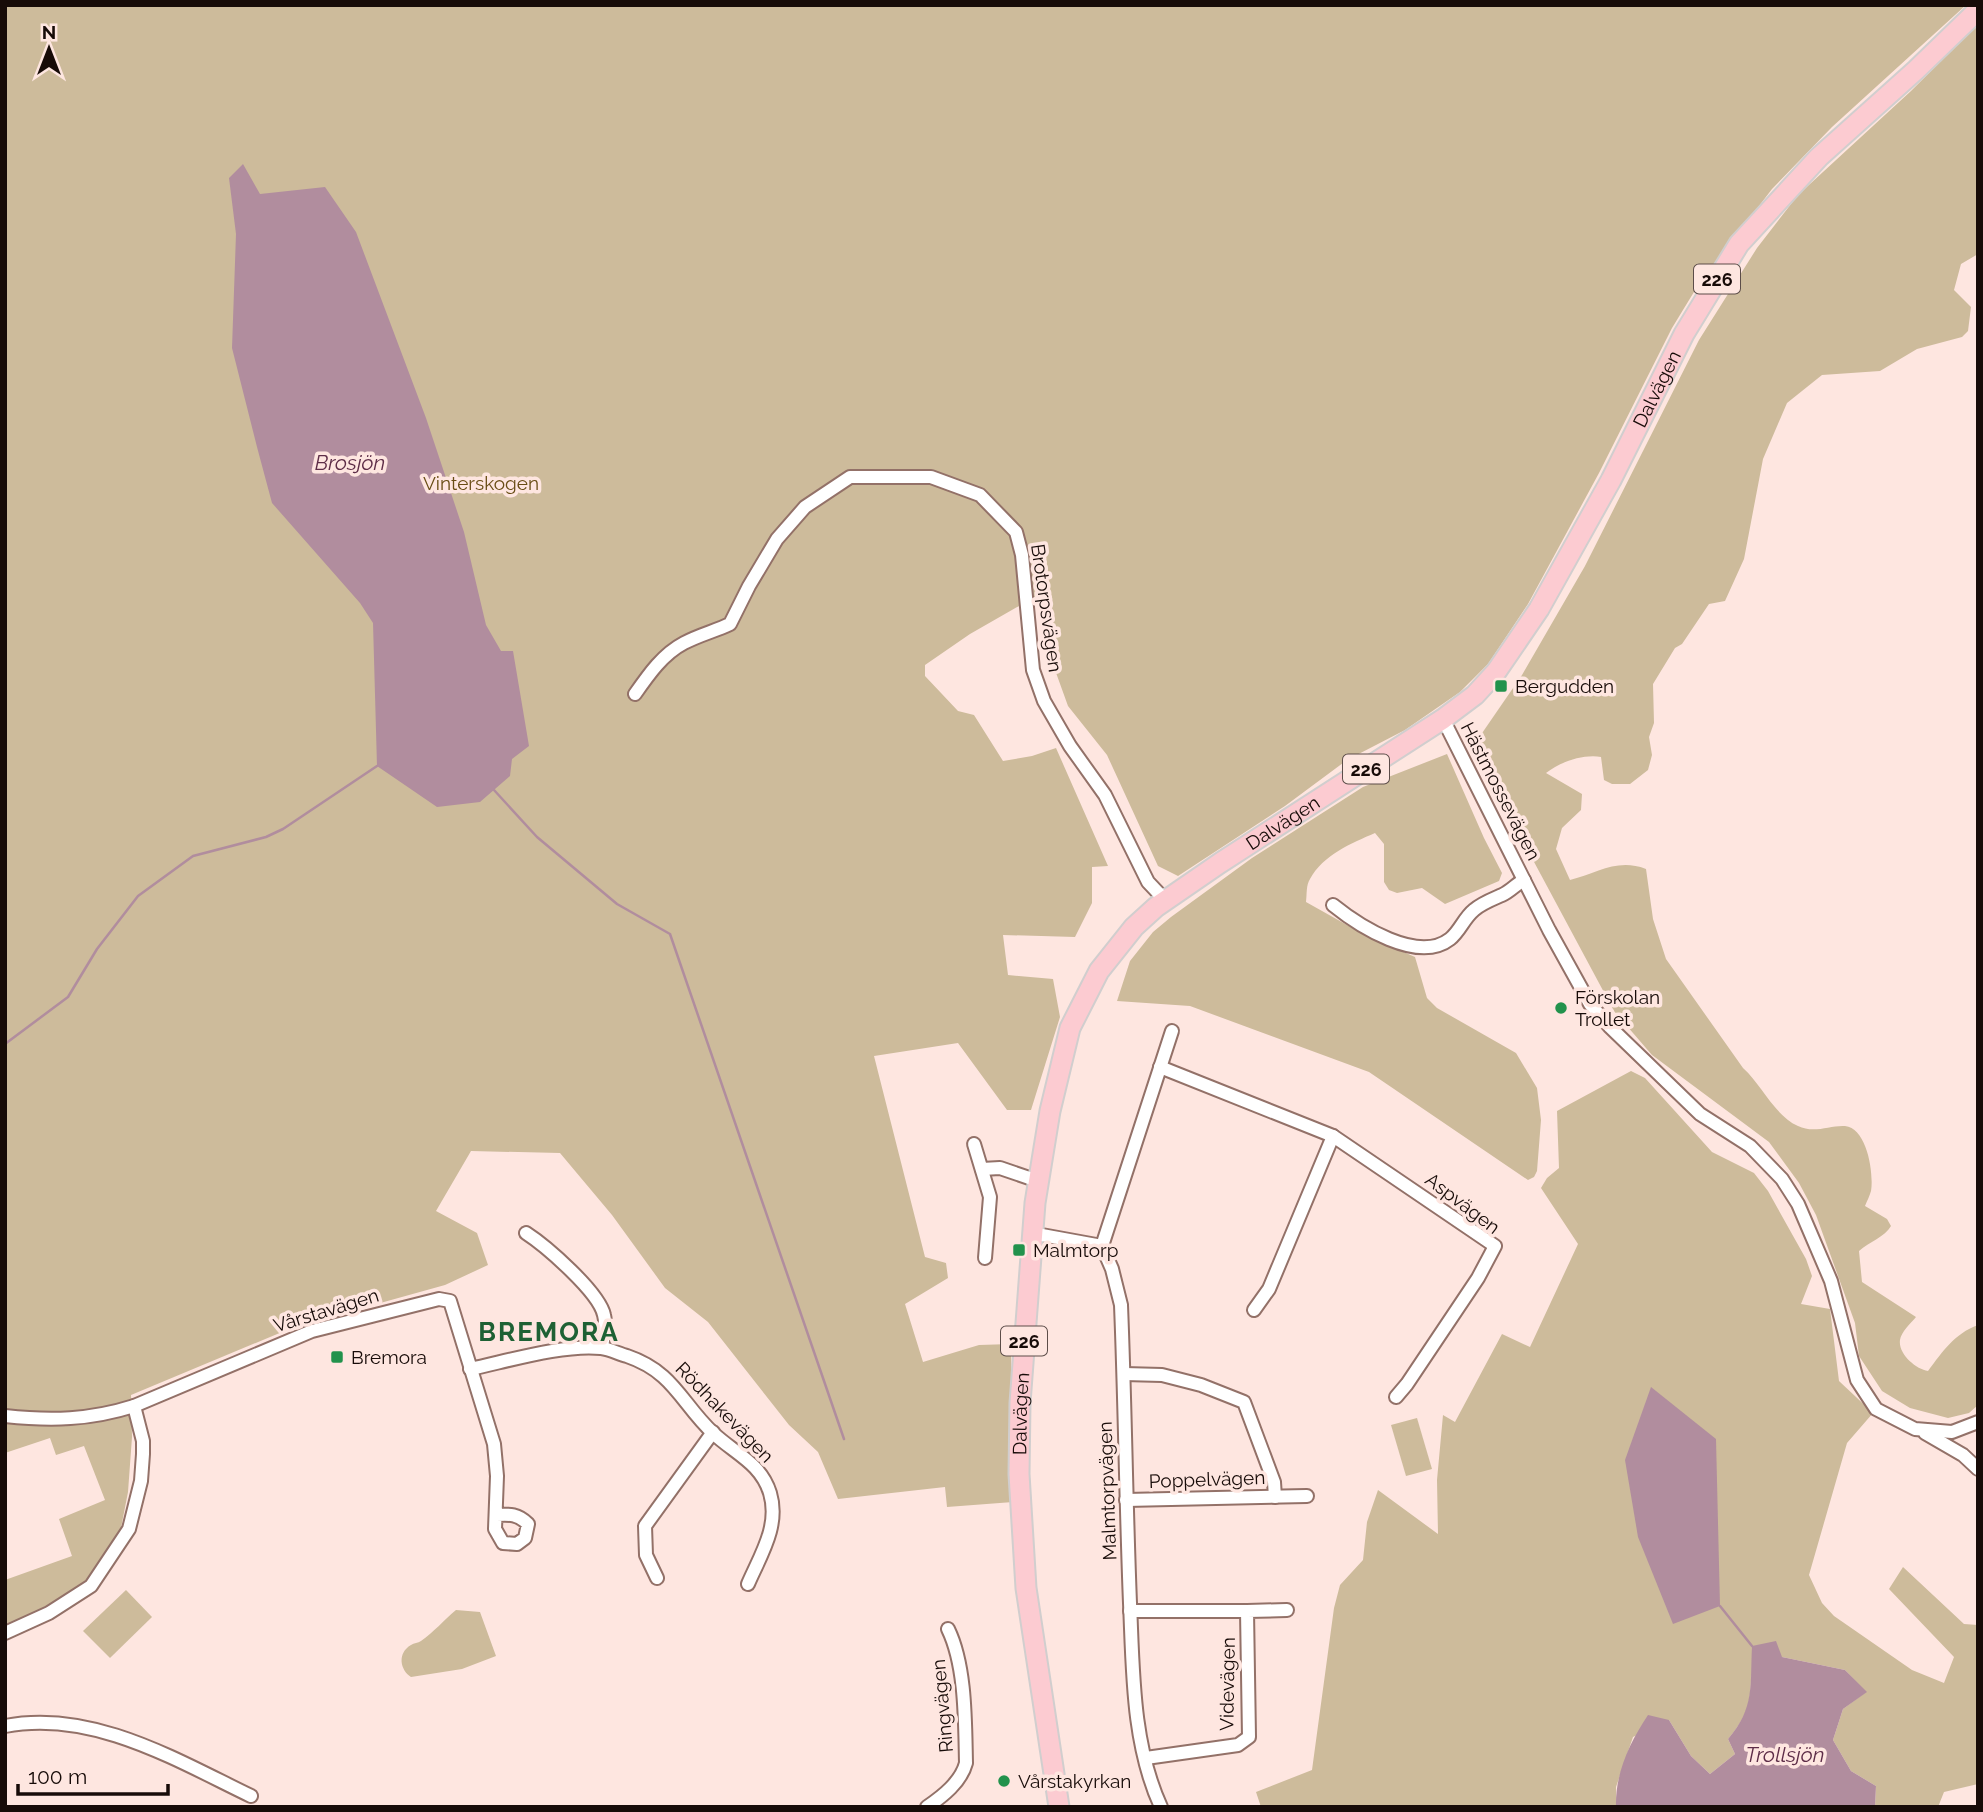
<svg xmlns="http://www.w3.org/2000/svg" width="1983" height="1812" font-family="Raleway,sans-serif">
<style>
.green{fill:#cdbb9b}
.water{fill:#b18d9e}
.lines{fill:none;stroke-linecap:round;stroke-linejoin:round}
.stream{stroke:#b18d9e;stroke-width:2.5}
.street-casing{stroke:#937168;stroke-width:16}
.primary-casing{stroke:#d1cece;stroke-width:23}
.street{stroke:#fff;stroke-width:12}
.primary{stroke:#fccbd1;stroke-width:19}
.poi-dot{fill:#22924c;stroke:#fee6e0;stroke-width:2.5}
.labels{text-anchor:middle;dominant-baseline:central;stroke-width:7;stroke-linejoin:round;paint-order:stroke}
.shield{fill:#fee6e0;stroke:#5c4d49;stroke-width:2}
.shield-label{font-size:18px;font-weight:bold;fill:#170b08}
.street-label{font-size:19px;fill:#170b08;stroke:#fee6e0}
.park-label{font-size:19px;fill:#694d15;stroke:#fee6e0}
.poi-label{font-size:19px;fill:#170b08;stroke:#fee6e0;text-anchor:start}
.water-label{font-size:21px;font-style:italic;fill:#5e2d48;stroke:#fee6e0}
.district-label{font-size:26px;font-weight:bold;letter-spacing:2px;fill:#1e6134;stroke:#fee6e0}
</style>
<rect width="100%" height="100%" fill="#fee6e0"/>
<!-- green -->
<g class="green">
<path d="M5,5h1961l-134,122 -60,62 -75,98 -25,41 -73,145 -71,131 -40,60 -28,28 -55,38 -58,30 -62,46 -107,70 -20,-10 -51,-111 -39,-49 -22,-61 -1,-52 -5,1 -70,40 -45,31v11l33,35 16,4 29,46 29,-5 24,-8 52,118 -16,1v36l-17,34 -72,-2 5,40 45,4 7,38 -29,93h-24l-49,-67 -84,13 51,201 21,6 2,15 -43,26 18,58 56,-17 32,-1 2,158 -66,5 -2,-20 -107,12 -20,-47 -29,-27 -81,-103 -43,-34 -53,-73 -52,-62 -89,-2 -35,60 41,22 11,32 -43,20 -151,42 -163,68 1,42 -4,55 -7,36 -36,54 -40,27 -40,17v-46l67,-24 -13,-37 46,-19 -21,-54 -28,9 -6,-17 -45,15z"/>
<path d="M1978,24v230l-17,10 -7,26 17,17 -3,24 -6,6 -45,12 -37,22 -58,4 -35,28 -24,56 -19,100 -19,42 -16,3 -27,40 -7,4 -22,36 1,39 -5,14 3,18 -4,15 -18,14h-18l-8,-4 -3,-23c-18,-3 -41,5 -55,16l36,21 -1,16 -19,18 -6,21 14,31c28,-7 47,-22 76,-11l7,50 13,40 77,109c19,17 31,47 55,58 16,8 32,-1 47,0 22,2 29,47 26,65 -1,4 -4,10 -6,15l22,13 4,7c-6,11 -22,16 -32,25l3,31 54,35c-5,6 -15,15 -16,23 -2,14 16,29 28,31 15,-20 26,-37 50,-46v80l-9,8 -21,5 -38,-10 -28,-17 -23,-35 -4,-33 -39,-108 -17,-32 -30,-41 -117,-87 -38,-44 -133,-248 -3,-24 44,-64 63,-109 114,-226 58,-92 41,-53 113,-104z"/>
<path d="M1447,754l37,84 18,35 -3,8 -54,23 -23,-16 -25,5 -8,-3 -5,-8v-38l-9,-11c-23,10 -52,22 -65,46 -4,6 -3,15 -4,23l57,32 52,23 12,41 10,10 79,45 21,35 4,32 -4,51 -3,6 -6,3 -159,-108 -179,-66 -73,-5 13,-40 23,-29 18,-15 81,-59 111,-71z"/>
<path d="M1631,1071l14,7 67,74 42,21 14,18 38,68 6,17 -11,28 29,5 9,72 34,32 -26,30 -38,132 13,28 12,13 78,54 32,13 10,-26 -65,-68 14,-22 61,57 14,1v159l-34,8 -6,15h-63l1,-21 -25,-15 -18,-31 10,-31 23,-17 -21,-22 -63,-13 -31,19c0,28 -5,42 -23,63l7,15 -25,20 -19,-18 -22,-36 -36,17 -17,50v20h-355l-5,-15 56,-22 22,-162 6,-23 23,-25 4,-38 11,-32 60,44 -1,-54 6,-65 12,7 47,-88 28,13 48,-103 -37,-56 6,-10 12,-10 -2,-57z"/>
<path d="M1417,1418l15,51 -26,7 -15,-51z"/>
<path d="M126,1590l26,27 -42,41 -27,-27z"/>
<path d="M456,1610l24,2 16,44 -34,13 -51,8c-11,-7 -14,-24 0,-32 3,-2 7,-2 10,-4 13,-9 23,-21 35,-31z"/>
</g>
<!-- water -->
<g class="water">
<path d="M243,164l17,30 65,-7 31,45 70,186 38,114 22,93 15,26h12l16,95 -17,13 -2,17 -30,26 -43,5 -60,-41 -4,-143 -13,-20 -88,-100 -15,-56 -25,-99 4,-114 -7,-56z"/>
<path d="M1651,1387l65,52 4,167 -47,18 -35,-87 -13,-77z"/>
<path d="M1776,1641l6,16 63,13 22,22 -24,17 -10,31 18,31 25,15 -1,21h-259c-1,-34 14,-65 32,-92l21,5 22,36 19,18 25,-20 -7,-15c27,-31 22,-54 24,-93z"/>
</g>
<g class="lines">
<!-- stream -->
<g class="stream">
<path d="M494,790l43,47 80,67 53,30 174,505"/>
<path d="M5,1044l63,-47 29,-48 41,-53 55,-40 73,-19 17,-8 94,-63"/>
<path d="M1720,1606l32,40"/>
</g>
<!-- street casing -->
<g class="street-casing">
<g id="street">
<path d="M635,694c14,-20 28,-40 49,-51 15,-8 31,-12 46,-19l19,-38 28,-47 28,-32 45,-30h81l49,18 36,37 6,23 11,115 11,31 26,45 35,49 43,87 18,19"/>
<path d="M1443,719l106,211 41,74 20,23 90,87 50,32 32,33 16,25 33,77 26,99 19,29 39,20 37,3 26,-10"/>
<path d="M1333,905c26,21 85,59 117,34 10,-8 14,-21 24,-29 8,-7 19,-11 28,-15 9,-4 14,-11 22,-15"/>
<path d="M1160,1067l173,69 162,110 -17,32 -71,106 -11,13"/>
<path d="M974,1144l16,53 -5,61"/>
<path d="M982,1169l18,-1 38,13"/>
<path d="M526,1233c20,13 73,59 78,82 3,10 -1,23 -2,33"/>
<path d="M1031,1233l71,13 10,23 9,36c4,99 5,198 9,298 3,67 2,141 31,204"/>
<path d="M1102,1246l70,-215"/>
<path d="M1254,1310l15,-21 64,-153"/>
<path d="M470,1369c38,-8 93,-25 131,-21 9,1 18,6 26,8 47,16 54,47 86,77 21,20 48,30 57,60 10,33 -10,63 -22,91"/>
<path d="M1124,1374l38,1 39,10 43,17 30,80 1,15"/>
<path d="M5,1416c46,5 85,4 129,-10l178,-75 127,-32 11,2 44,143 3,32 -2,53 8,14 14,1 8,-6 3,-14c-10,-10 -18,-10 -32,-9"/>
<path d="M1925,1433l38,22 15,14"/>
<path d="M1126,1500l181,-4"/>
<path d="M657,1578l-11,-23 -1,-29 68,-94"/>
<path d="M1130,1611h117"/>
<path d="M5,1633l44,-20 42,-27 38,-57 12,-48 2,-27v-13l-9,-35"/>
<path d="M5,1726c87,-17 171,34 246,70"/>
<path d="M1146,1758l92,-13 11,-8 -2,-126 40,-1"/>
<path d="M927,1807c16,-11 34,-25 39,-44 -1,-41 0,-97 -18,-134"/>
</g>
</g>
<!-- primary casing -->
<g class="primary-casing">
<g id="primary">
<path id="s1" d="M1059,1807l-33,-219 -7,-114 1,-71 15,-200 15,-92 20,-83 29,-57 35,-44 22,-20 64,-44 223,-144 32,-24 21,-23 43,-63 72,-129 73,-146 55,-90 80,-87 97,-87 62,-60"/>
</g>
</g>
<!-- street -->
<use href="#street" class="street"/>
<!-- primary -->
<use href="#primary" class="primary"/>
</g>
<!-- markers -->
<g class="poi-dot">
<rect x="1494" y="679" width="14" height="14" rx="3.5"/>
<circle cx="1561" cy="1008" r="7"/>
<rect x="1012" y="1243" width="14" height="14" rx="3.5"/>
<rect x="330" y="1350" width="14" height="14" rx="3.5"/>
<circle cx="1004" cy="1781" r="7"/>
</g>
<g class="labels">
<!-- shield labels -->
<g class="shield">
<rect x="1694" y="264.5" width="46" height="29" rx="5"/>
<rect x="1343" y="754.5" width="46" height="29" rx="5"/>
<rect x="1001" y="1326.5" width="46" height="29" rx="5"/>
</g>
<g class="shield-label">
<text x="1717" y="279">226</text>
<text x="1366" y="769">226</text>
<text x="1024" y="1341">226</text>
</g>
<!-- street labels -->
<g class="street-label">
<text stroke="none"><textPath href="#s1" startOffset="1676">Dalvägen</textPath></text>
<text transform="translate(1047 608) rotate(82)">Brotorpsvägen</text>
<text transform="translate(1501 791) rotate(63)">Hästmossevägen</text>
<text stroke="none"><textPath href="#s1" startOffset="1088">Dalvägen</textPath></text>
<text transform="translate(1463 1203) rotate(37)">Aspvägen</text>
<text transform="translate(326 1310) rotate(-17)">Vårstavägen</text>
<text transform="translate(725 1412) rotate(46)">Rödhakevägen</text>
<text stroke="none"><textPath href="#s1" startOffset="396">Dalvägen</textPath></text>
<text transform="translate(1207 1479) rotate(-2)">Poppelvägen</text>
<text transform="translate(1107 1491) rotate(-92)">Malmtorpvägen</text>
<text transform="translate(1227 1684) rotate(-89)">Videvägen</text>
<text transform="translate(942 1706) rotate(-95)">Ringvägen</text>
</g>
<!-- park labels -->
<g class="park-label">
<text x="481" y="483">Vinterskogen</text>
</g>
<!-- poi labels -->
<g class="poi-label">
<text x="1515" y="686">Bergudden</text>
<text x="1575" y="997">Förskolan<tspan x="1575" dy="22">Trollet</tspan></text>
<text x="1033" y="1250">Malmtorp</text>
<text x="351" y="1357">Bremora</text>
<text x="1018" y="1781">Vårstakyrkan</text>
</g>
<!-- water labels -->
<g class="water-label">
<text x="350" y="462">Brosjön</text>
<text x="1785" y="1754">Trollsjön</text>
</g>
<!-- district labels -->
<g class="district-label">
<text x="549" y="1332">BREMORA</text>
</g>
</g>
<!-- border -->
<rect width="1983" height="1812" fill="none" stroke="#170b08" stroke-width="14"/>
<!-- north arrow -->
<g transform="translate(49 49)" stroke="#fee6e0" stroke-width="5" paint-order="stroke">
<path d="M0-5L12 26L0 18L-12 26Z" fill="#170b08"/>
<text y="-10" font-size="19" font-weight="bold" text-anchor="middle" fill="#170b08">N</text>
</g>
<!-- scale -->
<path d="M18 1784v10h150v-10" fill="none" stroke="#170b08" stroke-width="3.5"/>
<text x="28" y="1784" font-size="21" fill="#170b08" stroke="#fee6e0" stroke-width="5" paint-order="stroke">100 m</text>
</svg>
